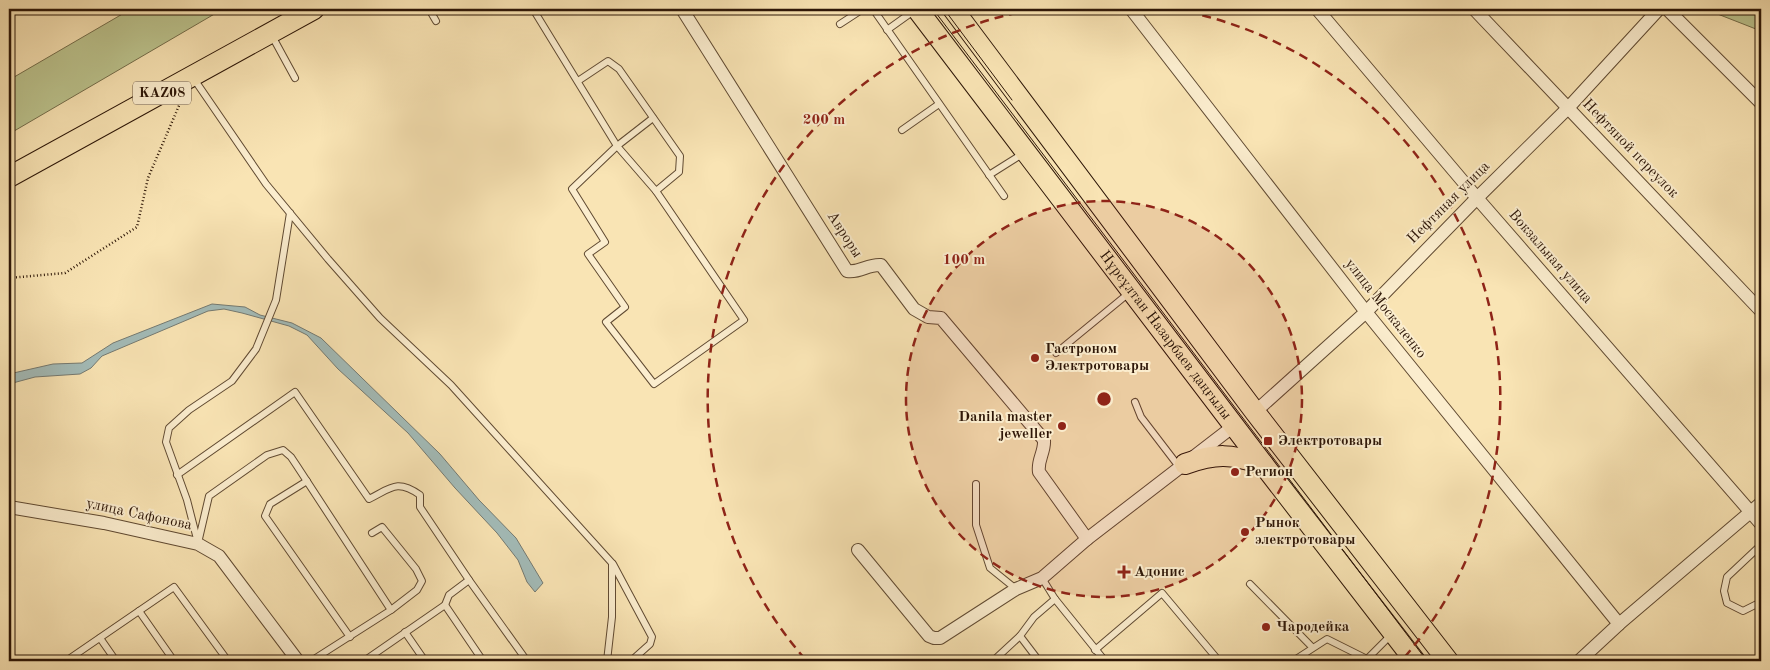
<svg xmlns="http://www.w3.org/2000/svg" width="1770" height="670" font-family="'Old Standard TT',serif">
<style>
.green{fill:#bcc48e;stroke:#746d4a}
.water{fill:#a3bcb9;stroke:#747a72}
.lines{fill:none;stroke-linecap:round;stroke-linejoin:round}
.service-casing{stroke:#604a32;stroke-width:8}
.minor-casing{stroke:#604a32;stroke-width:14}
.primary-casing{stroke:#2d1607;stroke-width:22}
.trunk-casing{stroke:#2d1607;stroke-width:22}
.path{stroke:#2d1607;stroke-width:2.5;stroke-dasharray:1 2.5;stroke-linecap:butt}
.service{stroke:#fbedce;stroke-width:6}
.minor{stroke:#fbedce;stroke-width:12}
.primary{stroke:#f9e4b4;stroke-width:20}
.trunk{stroke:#f9e4b4;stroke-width:20}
.tram{stroke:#2d1607;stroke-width:1}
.ring{fill:none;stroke:#8f2418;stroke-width:2.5;stroke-dasharray:9 6}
.poi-dot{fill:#8f2418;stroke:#fbedce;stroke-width:2}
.labels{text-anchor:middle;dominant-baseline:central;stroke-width:4;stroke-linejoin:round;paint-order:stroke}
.shield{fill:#fbedce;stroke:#6b5643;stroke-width:1}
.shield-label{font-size:14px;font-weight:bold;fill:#2d1607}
.street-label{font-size:15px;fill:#2d1607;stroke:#fbedce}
.poi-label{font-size:15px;font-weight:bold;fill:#2d1607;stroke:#fbedce;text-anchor:start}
.centre{fill:#8f2418;stroke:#fbedce;stroke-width:2.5}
.ring-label{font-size:15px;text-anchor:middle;font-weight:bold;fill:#8f2418;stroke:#fbedce;stroke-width:4;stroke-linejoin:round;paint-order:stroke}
</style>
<rect width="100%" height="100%" fill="#f9e4b4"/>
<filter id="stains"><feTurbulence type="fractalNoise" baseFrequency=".004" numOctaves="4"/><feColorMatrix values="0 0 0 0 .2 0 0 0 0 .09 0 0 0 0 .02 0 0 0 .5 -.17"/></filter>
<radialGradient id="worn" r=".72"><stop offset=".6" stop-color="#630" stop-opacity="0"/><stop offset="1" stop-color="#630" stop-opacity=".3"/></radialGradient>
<!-- green -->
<g class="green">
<path d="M131,9h92l-214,125v-54z"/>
<path d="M1717,9h44v22l-46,-18z"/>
</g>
<!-- water -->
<path class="water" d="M212,304l33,3 15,8 32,8 29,15 119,116 39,46 37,38 27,45 -8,9 -8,-10 -9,-22 -21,-27 -42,-45 -47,-55 -70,-64 -31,-34 -18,-9 -47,-13 -18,-4 -16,2 -106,45 -11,12 -11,6 -45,3 -26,7v-10l44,-10 29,-1 31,-20z"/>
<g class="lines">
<!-- service casing -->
<g class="service-casing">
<g id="service">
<path d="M429,9l7,12"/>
<path d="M533,9l84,137 39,45 88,129 -90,64 -48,-62 19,-15 -37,-53 17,-12 -33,-53 45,-43 36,-28"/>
<path d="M873,9l131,187"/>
<path d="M840,24l23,-15"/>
<path d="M887,30l28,-20"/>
<path d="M271,34l24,44"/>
<path d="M194,79l72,105 62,75 52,59 71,67 161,178v54l-5,44"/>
<path d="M578,81l30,-20 11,8 61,87 -1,16 -23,19"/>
<path d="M902,130l37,-26"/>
<path d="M989,175l35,-22"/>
<path d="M1056,353l73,-60"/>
<path d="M1135,402l6,15 39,51"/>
<path d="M177,475l118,-83 74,107c22,-11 28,-20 51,-4v12l49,73 58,81"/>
<path d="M307,481l-37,23 -5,12 85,121"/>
<path d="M976,484v41l14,43 26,21"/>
<path d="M198,543l-11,-43 -21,-58 3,-14 20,-18 43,-29 24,-32 20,-49 14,-87"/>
<path d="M198,543l11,-47 58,-41 16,-5 8,7 6,9 94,144"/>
<path d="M1761,545l-34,32 -3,14 3,12 16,8 18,-9"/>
<path d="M613,564l39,73 -2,7 -19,17"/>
<path d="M1042,578l13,21 50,62"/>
<path d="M1250,584l62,63"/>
<path d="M445,605l38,56"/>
<path d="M139,611l35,50"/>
<path d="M405,632l20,29"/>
<path d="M100,638l16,23"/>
<path d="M1095,650l67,-57 57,68"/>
<path d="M66,661l108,-74 54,74"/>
<path d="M311,661l80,-51 26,-20 5,-9 -6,-12 -34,-42 -10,6"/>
<path d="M364,661l81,-56 4,-10 20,-15"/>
<path d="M993,661l27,-25"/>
<path d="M1039,661l-19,-25 14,-19 21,-18"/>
<path d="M1293,661l34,-22 40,20 24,-24"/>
</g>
</g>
<!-- minor casing -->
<g class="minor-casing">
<g id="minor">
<path d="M682,9l165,262c14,2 20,-7 34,-6l33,44 14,8 13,1 103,122c1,12 -7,20 -5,32l48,67"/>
<path d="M1131,9l235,303 253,312"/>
<path d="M1317,9l160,189 284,326"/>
<path d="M1474,9l287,302"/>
<path d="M1667,9l94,94"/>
<path d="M1255,412l111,-100 111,-114 91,-90 91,-99"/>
<path d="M9,507l95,16 94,21 21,12 79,105"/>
<path d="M858,550l71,86 5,2h6l76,-49 26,-11 45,-39 148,-114"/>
<path d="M1579,661l40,-37 142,-121"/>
</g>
</g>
<!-- primary casing -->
<g class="primary-casing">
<g id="primary">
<path id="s1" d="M917,9l346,455 152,197"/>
<path d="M953,9l302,403 193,249"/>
<path d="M1185,464c32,-11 45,-10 78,0"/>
</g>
</g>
<!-- trunk casing -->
<g class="trunk-casing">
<path id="trunk" d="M9,177l305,-168"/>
</g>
<!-- path -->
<path class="path" d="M9,278l56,-5 72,-46 11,-49 33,-77"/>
<!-- service -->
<use href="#service" class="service"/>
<!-- minor -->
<use href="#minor" class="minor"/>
<!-- primary -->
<use href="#primary" class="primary"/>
<!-- trunk -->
<use href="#trunk" class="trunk"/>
<!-- tram -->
<g class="tram">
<path d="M933,9l494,652"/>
<path d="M944,9l68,91"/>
</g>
</g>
<!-- distance rings -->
<circle cx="1104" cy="399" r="198" fill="#8f2418" fill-opacity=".12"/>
<g class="ring">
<circle cx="1104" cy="399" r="198"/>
<path d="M805 659A396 396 0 0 1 1035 9M1173 9A396 396 0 0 1 1403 659"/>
</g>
<!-- markers -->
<g class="poi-dot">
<circle cx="1035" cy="358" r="5"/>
<circle cx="1062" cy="426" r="5"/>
<rect x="1263" y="436" width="10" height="10" rx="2.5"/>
<circle cx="1235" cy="472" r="5"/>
<circle cx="1245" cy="532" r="5"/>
<path d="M1121.5 564.5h5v5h5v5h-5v5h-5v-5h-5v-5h5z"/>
<circle cx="1266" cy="627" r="5"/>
</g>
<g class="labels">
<!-- shield labels -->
<rect class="shield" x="133" y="81.5" width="58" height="23" rx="4"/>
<g class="shield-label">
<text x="162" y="93">KAZ08</text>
</g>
<!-- street labels -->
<g class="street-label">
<text transform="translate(1630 149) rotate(46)">Нефтяной переулок</text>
<text transform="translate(1449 203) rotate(-45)">Нефтяная улица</text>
<text transform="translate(844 235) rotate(57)">Авроры</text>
<text transform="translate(1550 257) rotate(49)">Вокзальная улица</text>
<text transform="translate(1385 309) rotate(52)">улица Москаленко</text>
<text stroke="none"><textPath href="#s1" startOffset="410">Нұрсұлтан Назарбаев даңғылы</textPath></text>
<text transform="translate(139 515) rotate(12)">улица Сафонова</text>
</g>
<!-- poi labels -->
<g class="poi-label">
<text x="1045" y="349">Гастроном<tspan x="1045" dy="17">Электротовары</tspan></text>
<text x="1052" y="417" text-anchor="end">Danila master<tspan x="1052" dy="17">jeweller</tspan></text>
<text x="1278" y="441">Электротовары</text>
<text x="1245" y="472">Регион</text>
<text x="1255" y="523">Рынок<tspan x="1255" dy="17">электротовары</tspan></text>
<text x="1134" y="572">Адонис</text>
<text x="1276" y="627">Чародейка</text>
</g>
</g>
<circle cx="1104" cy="399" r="8" class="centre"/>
<g class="ring-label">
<text x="824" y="124">200 m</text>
<text x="964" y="264">100 m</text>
</g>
<!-- margin -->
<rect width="1770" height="670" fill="none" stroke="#f9e4b4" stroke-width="30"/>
<rect x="10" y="10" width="1750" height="650" fill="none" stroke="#2d1607" stroke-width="2.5"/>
<rect x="15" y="15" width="1740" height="640" fill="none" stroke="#2d1607"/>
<rect width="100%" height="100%" filter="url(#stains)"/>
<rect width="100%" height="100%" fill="url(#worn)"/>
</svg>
